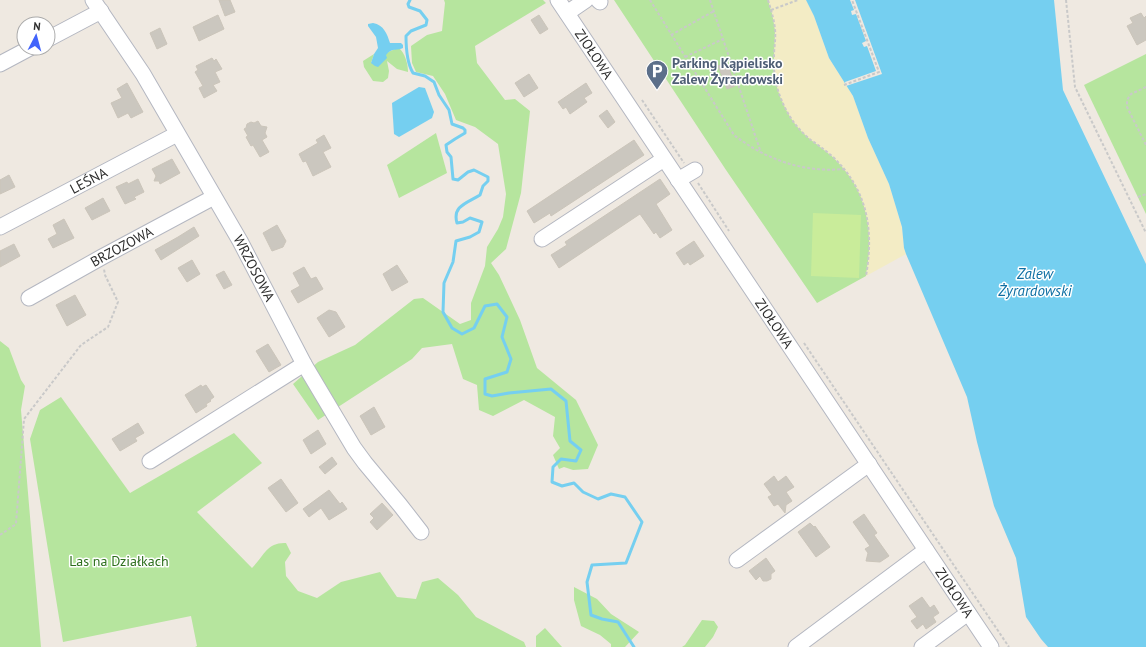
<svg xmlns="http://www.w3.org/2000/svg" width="1146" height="647" font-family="'PT Sans',sans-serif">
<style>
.green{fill:#b6e59e}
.sand{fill:#f3ecc5}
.pitch{fill:#c9ec9a}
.water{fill:#75cff0}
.pier{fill:#efe9e1}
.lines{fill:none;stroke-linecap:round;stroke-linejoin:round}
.stream{stroke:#75cff0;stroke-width:3}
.building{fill:#cbc7bf;stroke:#cbc5ba}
.minor-casing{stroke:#b4b7c1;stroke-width:17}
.path{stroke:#c9c9c9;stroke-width:2;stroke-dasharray:3 2;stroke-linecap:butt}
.minor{stroke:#fff;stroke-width:15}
.labels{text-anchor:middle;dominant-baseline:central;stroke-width:3;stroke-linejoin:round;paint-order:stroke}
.street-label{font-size:14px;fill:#2e2e2e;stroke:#fff}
.service-label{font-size:14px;font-weight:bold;fill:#4e5e75;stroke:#fff;text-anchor:start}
.park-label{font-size:14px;fill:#2c6e1b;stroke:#fff}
.water-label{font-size:15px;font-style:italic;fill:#0d6fa3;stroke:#fff}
</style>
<rect width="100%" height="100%" fill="#efe9e1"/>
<!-- green -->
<g class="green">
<path d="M444,0h99l3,3 -71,43 2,17 28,37 10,-1 15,12 -9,82 -15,56 -15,14 8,12 21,45 17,48 39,32 22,45 -10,24 -15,1 -9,-3 -5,2 -6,-14 7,-7 -7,-12 2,-19 -31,-17 -31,16 -14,-6 -2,-25 -14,-6 -11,-35 -30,4 -10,11 -94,61 -25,-36 25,-22 37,-17 59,-46 9,-1 37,26 11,-4v-17l14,-37 2,-19 11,-18 5,-12 3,-23 -8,-50 -23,-17 -19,-7 -11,-26 -12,-18 -17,-4 -4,-9 -1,-17 16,-11 15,-4 3,-28z"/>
<path d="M614,0h154l4,13 3,17 -1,41 36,68 23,18 11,12 9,12 8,15 5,17 4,19v16l-4,28 -49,27 -91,-133z"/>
<path d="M399,48c6,5 9,16 9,24l-11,-3 -10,-8 2,10 -1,7 -5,4 -10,-1 -9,-14 -1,-6 11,-7 -3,9c9,-5 18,-13 28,-15z"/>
<path d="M1146,54v160l-62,-129z"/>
<path d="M436,133l11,40 -48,25 -12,-33z"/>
<path d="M0,341l9,7 12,32 4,6 -4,24 20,237h-41z"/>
<path d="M61,397l69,96 104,-60 28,30 -65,49 55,56c12,-12 15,-26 34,-25l5,10 -6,9 1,14 12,15 19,7 24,-16 39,-10 17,25 19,2 6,-17 16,-4 20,17 18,22 48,25 2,5h-331l2,-1 -6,-30 -128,26 -33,-203 10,-29z"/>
<path d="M574,587l23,12 14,15 28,18 -14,15h-14v-3l-11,-9 -19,-9 -7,-26z"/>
<path d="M702,620l12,1 4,6 -5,10 -8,10h-23l3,-2z"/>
<path d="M545,628l17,19h-26v-11z"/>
</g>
<!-- sand -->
<path class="sand" d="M768,0h38l8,16 15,42 24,38 15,42 21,46 13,43 2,21 2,6 -40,22c8,-46 2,-86 -34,-120 -7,-6 -14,-11 -21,-16 -13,-10 -23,-24 -29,-39 -6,-13 -9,-30 -8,-44 0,-9 2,-18 1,-28 -1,-10 -4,-19 -7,-29z"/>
<!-- pitch -->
<path class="pitch" d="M813,213l48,2 -2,63 -48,-2z"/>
<!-- water -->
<g class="water">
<path d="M806,0h248l9,90 83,174v383h-98l-7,-8 -15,-22 -10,-59 -22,-52 -17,-64 -10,-45 -61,-143 -2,-6 -2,-21 -13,-43 -21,-46 -15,-42 -24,-38 -15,-42z"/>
<path d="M373,23c11,2 14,11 17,20h11l2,2v3c-5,3 -11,-1 -17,7l1,3 -9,9 -3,-1 -4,-3 3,-9 4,-6 -2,-11 -8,-11v-2z"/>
<path d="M419,87l6,1 9,24 -2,6 -33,19 -5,-3 -2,-31z"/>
</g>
<!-- pier -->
<path class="pier" d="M850,0h5l27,74 -36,12 -1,-4 31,-11 -9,-25 -3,1 -2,-4 4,-2 -10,-27 -4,1 -1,-4 3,-1z"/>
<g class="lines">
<!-- stream -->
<path class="stream" d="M410,0l-2,4 1,3 11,4 7,9 -1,5 -15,6 -5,5c0,12 1,27 7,37l12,3 9,6 5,13 10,15 3,14 11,4 2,2v3l-10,6 -9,6 1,7 4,5 2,22 5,1 10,-8 6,-2 14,7v4l-5,5 -3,9c-13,8 -28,11 -23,28l6,-1 7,-4 12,4 -3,10 -9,5 -14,4 -3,21 -9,21 -1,29 9,16 10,6 12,-6 11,-22 12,-2 10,13 -5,20 9,22 -4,13 -22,7v15l7,2 17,-3 42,-4 15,12 4,40 11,9 -5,11 -15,-2 -8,8 -1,15 10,4 12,-3 9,9 15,7 13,-5 14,3 17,25 -16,41 -34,2 -5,17 4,33 11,4 16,3 16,25"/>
</g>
<!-- building -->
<g class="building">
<path d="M219,0h11l5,12 -10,4z"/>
<path d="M1141,13l3,5 2,-2v24l-9,5 -10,-19 6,-3 -3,-5z"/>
<path d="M218,15l6,14 -25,12 -6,-14z"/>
<path d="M539,15l9,14 -8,5 -9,-14z"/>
<path d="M160,28l7,16 -10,5 -7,-16z"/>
<path d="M212,58l2,3 2,-2 6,10 -7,3 5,10 -7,3 4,6 -13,7 -5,-10 4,-2 -8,-14 3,-2 -2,-4z"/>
<path d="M727,62l8,24 -8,3 -9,-23z"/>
<path d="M529,74l9,14 -14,9 -9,-14z"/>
<path d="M127,83l16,29 -12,6 -3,-5 -10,5 -7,-15 11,-5 -5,-9z"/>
<path d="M586,83l6,10 -8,5 3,4 -17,12 -4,-7 -3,2 -5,-7z"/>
<path d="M607,110l8,12 -7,6 -9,-12z"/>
<path d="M258,121l3,5 6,1 -2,6 2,4 -5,3 7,12 -9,5 -7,-12 -2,1 -5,-9 2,-1 -4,-7 2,-1 1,-4 4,-2 3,1z"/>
<path d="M324,135l7,13 -8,4 8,15 -18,9 -7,-15 -3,1 -4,-8 19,-11 -2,-3z"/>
<path d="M634,140l10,15 -93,61 -1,-3 -16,10 -7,-12z"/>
<path d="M172,159l8,14 -20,11 -1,-3h-5l2,-5 -4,-7z"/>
<path d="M9,175l6,12 -15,7v-14z"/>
<path d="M138,179l6,13 -10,5 2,2 -11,5 -9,-17 11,-5 1,2z"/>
<path d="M660,179l10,15 -14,10 16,26 -12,8 -4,-6 -2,2 -14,-20 -81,54 -8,-13 16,-10 -2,-3z"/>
<path d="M103,198l7,13 -18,9 -7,-12z"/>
<path d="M64,219l10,19 -21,10 -5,-9 9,-5 -4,-9z"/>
<path d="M277,225l9,16 -3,6 -11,4 -9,-18z"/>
<path d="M194,227l5,9 -38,24 -6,-10 23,-13z"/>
<path d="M694,241l10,15 -14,9 -2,-3 -4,3 -8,-12z"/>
<path d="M14,244l6,12 -20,11v-16z"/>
<path d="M192,260l8,14 -13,8 -9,-14z"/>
<path d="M397,265l11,17 -16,9 -9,-17z"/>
<path d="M304,267l7,12 5,-2 7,12 -25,14 -7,-12 9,-5 -7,-13z"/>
<path d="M224,271l8,14 -8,4 -8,-14z"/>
<path d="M75,295l11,20 -19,11 -11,-21z"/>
<path d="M329,310l7,2 9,15 -16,10 -12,-19z"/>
<path d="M268,344l13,21 -12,7 -13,-21z"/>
<path d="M201,385l1,2 4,-2 8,12 -4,3 1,1 -5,3 1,2 -11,7 -11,-18z"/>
<path d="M374,407l11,20 -14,8 -11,-19z"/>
<path d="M138,423l6,10 -9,5 2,3 -17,10 -8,-12z"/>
<path d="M318,430l8,14 -15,10 -8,-14z"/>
<path d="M332,457l5,7 -12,10 -6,-7z"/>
<path d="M774,476l4,6 8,-6 8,11 -8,5 6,9 -6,4 -1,8 -7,-9 -4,2 -6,-9 4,-2 -8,-11z"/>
<path d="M281,479l17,24 -12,9 -18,-24z"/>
<path d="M329,490l11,14 2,-2 5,7 -18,11 -8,-12 -12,9 -6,-8z"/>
<path d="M382,503l11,12 -16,15 -7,-8 4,-4 -4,-4z"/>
<path d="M864,514l13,19 -3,2 15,21 -9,6 -14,-1 2,-8 -3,-4 5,-3 -17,-24z"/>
<path d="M810,523l4,4 1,-1 15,21 -14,10 -18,-25z"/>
<path d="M766,558l9,13 -4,3v5l-4,2h-4l-3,-5 -4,4 -7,-9z"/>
<path d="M922,597l8,11 4,-3 5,8 -6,4 3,5 -10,7 -3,-5 -6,5 -6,-8 6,-4 -8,-11z"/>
</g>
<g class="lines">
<!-- minor casing -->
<g class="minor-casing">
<g id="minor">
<path id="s1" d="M93,0l50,74 97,167 64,123 50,84 11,15 35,42 21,27"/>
<path id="s2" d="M558,0l433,647"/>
<path d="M598,0l2,2"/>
<path d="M567,13l19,-13"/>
<path d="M48,39l53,-28"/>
<path d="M0,64l30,-16"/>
<path d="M678,180l17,-10"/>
<path id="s3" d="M0,227l177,-93"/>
<path d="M542,239l122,-80"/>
<path id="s4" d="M29,298l73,-41 112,-60"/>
<path d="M150,461l154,-97"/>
<path d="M737,560l132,-96"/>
<path d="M796,647l130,-97"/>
<path d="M922,647l46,-34"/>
</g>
</g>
<!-- path -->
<g class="path">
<path d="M650,0l84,135c31,24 69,38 110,34"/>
<path d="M710,0l51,153"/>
<path d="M768,0c3,10 6,19 7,29 1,9 -1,19 -1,28 -1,14 2,31 8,44 6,15 16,29 29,39 7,5 14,10 21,16 36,34 42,74 34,120"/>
<path d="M1066,0l9,87 71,146"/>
<path d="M771,10l27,-10"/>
<path d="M671,35l43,-24"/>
<path d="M685,57l38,-18"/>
<path d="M844,85l35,-13 -27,-72"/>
<path d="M1146,87l-15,7 -4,6v7l19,38"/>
<path d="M642,100l42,63"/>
<path d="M698,183l31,48"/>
<path d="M1138,197l8,-3"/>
<path d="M804,343l205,304"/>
<path d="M0,535l16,-11 8,-105 57,-74 27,-18 10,-25 -13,-27 -1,-6"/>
</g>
<!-- minor -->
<use href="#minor" class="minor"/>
</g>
<!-- icons -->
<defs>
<g id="parking-pin" transform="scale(1.15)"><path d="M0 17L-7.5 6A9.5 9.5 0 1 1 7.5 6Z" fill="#5c6f8a" stroke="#fff"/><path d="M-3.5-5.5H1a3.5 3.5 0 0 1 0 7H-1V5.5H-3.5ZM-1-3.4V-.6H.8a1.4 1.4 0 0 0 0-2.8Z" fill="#fff"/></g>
</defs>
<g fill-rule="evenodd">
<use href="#parking-pin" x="657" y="71"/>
</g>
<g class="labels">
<!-- street labels -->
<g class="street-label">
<text stroke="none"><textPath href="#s2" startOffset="65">ZIOŁOWA</textPath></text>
<text stroke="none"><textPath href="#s3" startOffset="100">LEŚNA</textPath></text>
<text stroke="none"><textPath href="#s4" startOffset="106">BRZOZOWA</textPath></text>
<text stroke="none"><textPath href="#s1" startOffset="313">WRZOSOWA</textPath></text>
<text stroke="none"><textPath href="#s2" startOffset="389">ZIOŁOWA</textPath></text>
<text stroke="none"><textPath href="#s2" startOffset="713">ZIOŁOWA</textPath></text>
</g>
<!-- service labels -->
<g class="service-label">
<text x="672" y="63">Parking Kąpielisko<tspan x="672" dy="16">Zalew Żyrardowski</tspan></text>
</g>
<!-- park labels -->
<g class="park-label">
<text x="119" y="561">Las na Działkach</text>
</g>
<!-- water labels -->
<g class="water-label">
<text x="1035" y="273">Zalew<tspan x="1035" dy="17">Żyrardowski</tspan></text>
</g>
</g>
<!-- north arrow -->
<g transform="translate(36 36) rotate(6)"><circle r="19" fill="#ffffff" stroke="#ababab"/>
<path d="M0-3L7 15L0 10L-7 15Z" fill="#4264fb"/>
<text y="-6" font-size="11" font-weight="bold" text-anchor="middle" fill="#2e2e2e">N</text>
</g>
</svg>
